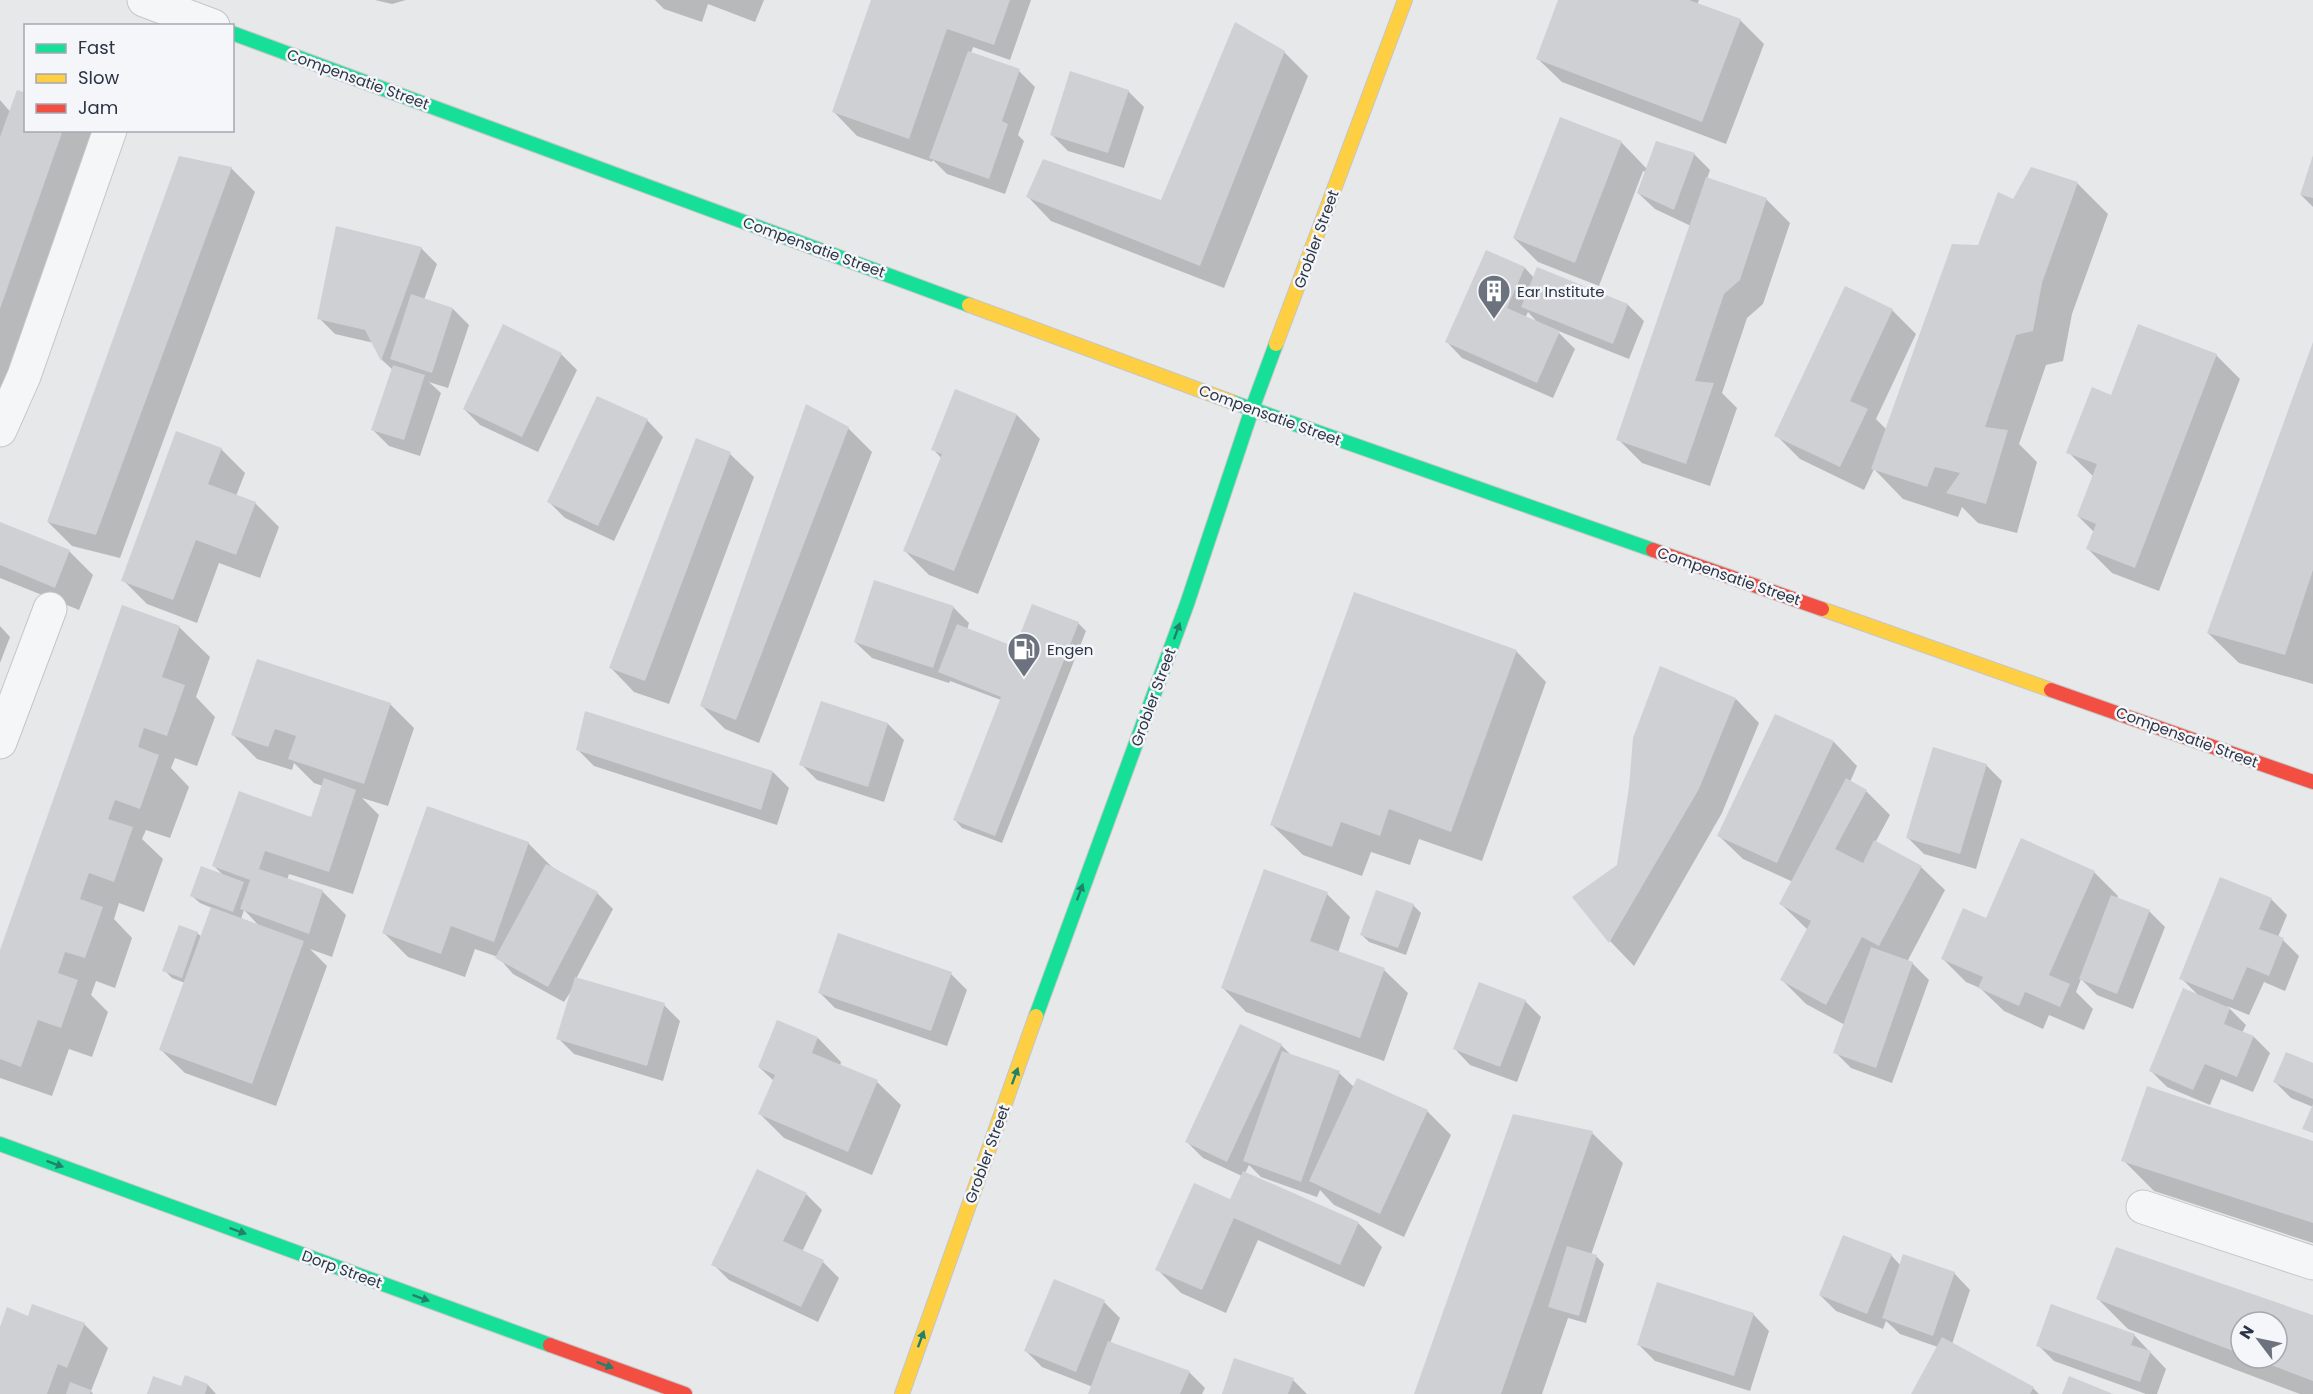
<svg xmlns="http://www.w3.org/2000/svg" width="2313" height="1394" font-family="Poppins,sans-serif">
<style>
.shadow{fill:#0003;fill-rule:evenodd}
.building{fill:#ced0d3}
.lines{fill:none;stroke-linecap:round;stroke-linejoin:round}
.street-casing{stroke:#c4c6c8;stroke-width:35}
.fast-casing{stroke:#c4c6c8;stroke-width:16}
.slow-casing{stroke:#c4c6c8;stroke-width:16}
.jam-casing{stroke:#c4c6c8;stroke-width:16}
.street{stroke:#f5f6f7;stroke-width:33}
.fast{stroke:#16e098;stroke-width:14}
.slow{stroke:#ffcf43;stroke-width:14}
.jam{stroke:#f24e42;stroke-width:14}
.oneway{fill:#22816a}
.labels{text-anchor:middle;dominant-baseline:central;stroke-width:5;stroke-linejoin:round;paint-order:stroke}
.street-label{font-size:15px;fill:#2b3445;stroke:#f4f6f9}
.poi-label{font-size:15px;fill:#2b3445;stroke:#f4f6f9;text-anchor:start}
</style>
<rect width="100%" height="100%" fill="#e6e8ea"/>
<!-- shadow -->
<g class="shadow">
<path d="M375,0h31l-14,4z"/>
<path d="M655,0h109l-9,22 -47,-18 -6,18 -38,-13z"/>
<path d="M873,0h158l-21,60 -37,-13 -2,6 48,18 16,16 -17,48 6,6 -19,53 -58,-20 -14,-14 -1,2 -75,-26 -23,-24z"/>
<path d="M1560,0h139l-2,5 43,15 24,24 -38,100 -164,-62 -24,-23z"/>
<path d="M1284,52l24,24 -84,212 -173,-67 -23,-24 134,5z"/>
<path d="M1128,91l16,16 -20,61 -56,-17 -16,-16z"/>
<path d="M0,100l26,30h64l4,4 -94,265z"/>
<path d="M1561,119l61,24 25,26 47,-15 16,16 -3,9 59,20 24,24 -27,81 -16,14 -25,75 15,15 -27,78 -68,-23 -24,-24 73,-213 -36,-17 -17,-16 8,-21 -3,-1 -44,115 -61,-24 -24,-24z"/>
<path d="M2313,158v49l-12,-12z"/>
<path d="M231,168l24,24 -135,366 -48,-12 -24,-24z"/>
<path d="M2032,169l46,15 30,30 -36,100 -9,47 -17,4 -27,79 18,18 -20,71 -39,-10 -16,-16 -4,10 -55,-18 -29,-30 -10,21 -64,-31 -24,-24 116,-125 24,24 -40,85 11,11 92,-183 35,-46z"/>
<path d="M421,248l16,16 -13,36 29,9 16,16 -21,63 -19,-6 12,11 -21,63 -31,-10 -16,-16 20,-60 -11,-10 -8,-17 -39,-9 -16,-16z"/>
<path d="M1487,252l38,16 9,10 4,-9 90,36 16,16 -15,38 -73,-29 19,19 -22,49 -91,-40 -16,-17zM1528,312l11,12 -14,-6z"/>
<path d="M2313,346v338l-74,-21 -31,-30z"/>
<path d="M561,354l16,16 -39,82 -58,-27 -16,-16z"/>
<path d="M2216,355l24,24 -81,212 -47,-18 -24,-24 6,-17 -16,-16 16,-39 -26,-25 44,-56z"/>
<path d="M1017,415l23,24 -62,155 -49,-19 -24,-24 37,-92 -9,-10z"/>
<path d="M647,420l16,17 -49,104 -49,-23 -16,-16z"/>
<path d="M848,428l24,24 -113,291 -34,-14 -24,-24z"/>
<path d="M697,440l33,14 24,23 -85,227 -35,-12 -23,-24z"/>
<path d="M221,449l24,24 -9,23 19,7 24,24 -19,51 -41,-15 -22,60 -50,-19 -24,-24z"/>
<path d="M0,524l69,27 24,24 -14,35 -79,-32z"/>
<path d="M953,607l16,16 -2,7 49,19 62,-26 8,8 -84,212 -40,-15 -7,-8 46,-120 -51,-19 -1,2 -77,-25 -17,-16z"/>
<path d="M0,626l10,11 -10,26z"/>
<path d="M179,627l31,30 -14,40 19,20 -18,49 -22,-8 -4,10 18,19 -19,51 -24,-8 -4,9 21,20 -19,53 -25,-9 -5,16 18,19 -17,50 -19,-7 -5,14 17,17 -16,45 -23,-8 -17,47 -52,-18v-124z"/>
<path d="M1516,651l30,31 -64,179 -63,-22 -9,26 -39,-13 -9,24 -59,-21 -31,-30z"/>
<path d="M1736,699l23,24 -37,90 -88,153 -23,-24 -36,-44 43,-32z"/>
<path d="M822,703l66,21 16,16 -20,62 -67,-22 -16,-16z"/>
<path d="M390,704l24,24 -26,78 -26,-8 17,17 -26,79 -64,-20 -2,6 35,11 24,24 -14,42 -22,-8 17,17 -51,140 -91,-33 -24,-23 24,-67 -13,-5 -8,-8 33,-37 5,4 10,-29 -12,-5 -8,-7 32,-20 -10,-10 98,-47 11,-33 -9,-3 -20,-20 -2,7 -35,-11 -24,-24zM244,910l5,5 10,11 -18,-7z"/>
<path d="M1775,716l59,26 23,24 -7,16 16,9 24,24 -15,28 46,24 24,23 -38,72 5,1 17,17 -37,103 -41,-15 -16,-16 10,-27 -39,-21 -24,-24 26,-50 -27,-26 12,-22 -50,-23 -24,-23z"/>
<path d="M578,750l195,22 16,16 -12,37 -183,-59z"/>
<path d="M1986,765l16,16 -26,88 -52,-15 -17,-17z"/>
<path d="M2021,840l73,32 24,24 -1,3 32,12 16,16 -32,82 -36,-14 -16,-16 -5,13 17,17 -9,21 -35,-15 -6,14 -39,-18 -24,-23 -14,-6 -24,-24 44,-38z"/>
<path d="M528,843l24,24 45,26 16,16 -37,70 88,26 16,16 -17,60 -89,-27 -16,-16 15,-50 -9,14 -51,-28 -15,-17 -23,-8 -10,28 -57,-20 -24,-24z"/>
<path d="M1327,894l23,23 -12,36 46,17 24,23 -24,68 -138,-49 -23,-24z"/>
<path d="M2271,899l16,16 -9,22 5,3 16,16 -14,35 -21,-9 -15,33 -22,-9 19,19 -4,8 12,4 16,16 -17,39 -32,-13 -11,26 -43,-18 -16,-16 48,-75 -18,-18z"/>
<path d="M1413,905l8,8 -15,42 -37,-13 -8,-8z"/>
<path d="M951,974l16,16 -20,56 -112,-38 -16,-16z"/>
<path d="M1525,1001l16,16 -24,65 -47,-17 -16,-17z"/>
<path d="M818,1038l23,24 -1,4 37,16 24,23 -29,70 -88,-37 -24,-24 14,-33 -15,-14z"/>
<path d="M1281,1045l11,11 47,17 15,14 73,24 24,24 -47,102 -70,-32 -14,-15 -3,7 -56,-20 -12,-12 -4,8 113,50 24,24 -18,40 -106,-47 -32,73 -45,-20 -24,-24 74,-68 11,-25 -39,-18 -16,-16z"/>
<path d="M2313,1064v43l-22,-9 -16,-16z"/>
<path d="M1592,1133l31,30 -32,92 6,2 7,7 -18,59 -18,-5 -26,76h-127z"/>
<path d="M2313,1143v100l-159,-52 -31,-31z"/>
<path d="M806,1194l16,16 -20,42 21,10 16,16 -21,44 -89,-42 -16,-16z"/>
<path d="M1891,1255l10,11 53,7 16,17 -18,54 81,44 6,6h-126l25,-47 -38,-13 -14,-13 -3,8 -47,-18 -16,-16z"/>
<path d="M2098,1299l215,18v77h-13l-172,-65zM2241,1322h36v36h-36z"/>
<path d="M1104,1302l16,16 -10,25 79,29 16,16 -3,6h-112l3,-7 -51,-20 -16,-16z"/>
<path d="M1753,1314l16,17 -19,60 -95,-30 -16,-16z"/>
<path d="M29,1318l55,6 24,24 -17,43 2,3h-93v-63z"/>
<path d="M2134,1335l32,34 -9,25h-11l-92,-33 -16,-16z"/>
<path d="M1293,1380l14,14h-84z"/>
<path d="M208,1385l8,9h-68l33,-6z"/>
</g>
<!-- building -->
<g class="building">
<path d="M871,0h139l-16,45 -47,-16 -38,110 -77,-27z"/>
<path d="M1558,0h131l52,19 -39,103 -166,-63z"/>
<path d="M1235,22l50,29 -85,215 -174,-69 17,-38 118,41z"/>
<path d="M968,51l52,18 -18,52 6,3 -19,55 -60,-21z"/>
<path d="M1070,71l59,19 -21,63 -58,-18z"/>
<path d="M17,90l9,3v37h37l-63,179v-172z"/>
<path d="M1560,117l62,24 -47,122 -62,-25z"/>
<path d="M1656,141l39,12 -21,57 -37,-17z"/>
<path d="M2313,155v43l-13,-3z"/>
<path d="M179,156l53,11 -136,368 -49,-13z"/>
<path d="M2031,167l47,15 -36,101 -9,48 -17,4 -31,92 23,3 -22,74 -40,-11 14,-20 -25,-6 -8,20 -56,-18 81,-225 26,1 20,-53 15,7z"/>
<path d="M1706,177l61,21 -27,82 -16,14 -29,87 19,2 -28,81 -70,-24z"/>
<path d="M336,226l86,21 -41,114 -16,-31 -48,-11z"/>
<path d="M1486,250l39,17 -18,41 53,23 -23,52 -92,-41z"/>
<path d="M1537,267l91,37 -15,40 -92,-37z"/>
<path d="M1845,286l48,23 -43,92 18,8 -28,58 -66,-31z"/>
<path d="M411,294l42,14 -21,65 -42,-14z"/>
<path d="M503,324l59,29 -40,84 -59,-28z"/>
<path d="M2138,324l79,30 -82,214 -49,-19 10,-25 -19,-8 20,-52 -31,-11 26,-66 19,8z"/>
<path d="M2313,342v228l-28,85 -78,-22z"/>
<path d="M393,365l32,10 -21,65 -33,-10z"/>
<path d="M955,389l62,25 -63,157 -51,-20 39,-97 -11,-4z"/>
<path d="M597,396l51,23 -50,107 -51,-24z"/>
<path d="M806,404l43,23 -113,293 -36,-14z"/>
<path d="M176,431l46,17 -14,36 48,18 -20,53 -40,-15 -23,60 -52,-19z"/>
<path d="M696,438l35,14 -86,229 -36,-13z"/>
<path d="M0,522l70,28 -15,38 -55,-23z"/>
<path d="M874,580l80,26 -21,62 -79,-26z"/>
<path d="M1354,592l163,58 -66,182 -62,-23 -9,27 -39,-14 -9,25 -62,-22z"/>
<path d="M1032,604l47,18 -84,214 -42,-16 48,-123 -63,-25 19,-48 58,23z"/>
<path d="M122,605l58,21 -18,51 23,8 -18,51 -23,-8 -6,19 21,8 -19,54 -25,-9 -7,19 25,8 -19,55 -25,-9 -9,26 23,8 -18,51 -20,-6 -7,21 20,7 -17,48 -23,-8 -17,47 -21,-8v-109z"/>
<path d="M257,659l134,44 -27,81 -76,-25 8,-23 -21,-7 -7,18 -37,-12z"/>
<path d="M1660,666l76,32 -37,91 -90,154 -37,-46 45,-32 12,-78 4,-49z"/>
<path d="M821,701l67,22 -20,64 -69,-22z"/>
<path d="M585,711l188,60 -12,39 -185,-60z"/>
<path d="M1775,714l59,27 -57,122 -60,-27z"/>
<path d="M1933,747l54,17 -27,90 -54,-16z"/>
<path d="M324,778l32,12 -27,82 -64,-21 -6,18 64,21 -14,44 -69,-25 10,-29 -38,-14 27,-75 72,26z"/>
<path d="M1846,778l21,12 -32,59 28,14 11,-23 48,26 -43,80 -17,-9 -36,68 -46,-25 31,-59 -32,-17z"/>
<path d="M427,806l102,36 -35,100 -43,-16 -10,28 -59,-21z"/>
<path d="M2021,838l74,33 -46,104 21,9 -10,23 -35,-15 -6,14 -41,-18 5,-11 -42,-18 22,-51 23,10z"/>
<path d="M546,864l52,28 -50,95 -53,-29z"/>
<path d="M201,866l43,16 -11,30 -43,-16z"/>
<path d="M1264,869l64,23 -18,49 75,27 -25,70 -139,-50z"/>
<path d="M2220,877l52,21 -13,31 25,9 -15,38 -22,-9 -14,33 -54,-21z"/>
<path d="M1376,890l38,14 -16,44 -38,-13z"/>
<path d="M2111,895l39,15 -33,84 -38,-15z"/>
<path d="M211,907l93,34 -52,143 -93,-34z"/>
<path d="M179,925l19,7 -16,46 -20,-7z"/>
<path d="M838,933l114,39 -21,59 -113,-38z"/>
<path d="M1871,947l42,15 -37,106 -43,-15z"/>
<path d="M575,977l90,26 -18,63 -91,-27z"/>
<path d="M1479,982l47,18 -26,67 -47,-18z"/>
<path d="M2183,988l47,20 -6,16 30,12 -17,41 -32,-13 -12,26 -44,-19z"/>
<path d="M777,1020l41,17 -6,16 66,27 -30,72 -90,-38 17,-39 -17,-8z"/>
<path d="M1240,1024l42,20 -55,118 -42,-20z"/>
<path d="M1282,1051l58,20 -39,111 -58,-21z"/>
<path d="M2286,1052l27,11v36l-40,-17z"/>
<path d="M1357,1078l71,32 -48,104 -71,-33z"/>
<path d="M2147,1086l166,55v82l-192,-62z"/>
<path d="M2313,1104v29l-11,-4z"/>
<path d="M1513,1114l80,17 -92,263h-87z"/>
<path d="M757,1169l50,24 -24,48 41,19 -23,47 -90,-42z"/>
<path d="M1243,1171l116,51 -19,43 -106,-47 -32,72 -47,-20 39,-87 36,16z"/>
<path d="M1843,1235l49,19 -25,60 -48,-19z"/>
<path d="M1567,1246l30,9 -18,61 -31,-9z"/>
<path d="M2116,1247l197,68v66l-60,-23h24v-36h-36v32l-145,-55z"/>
<path d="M1903,1254l52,18 -22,64 -51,-18z"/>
<path d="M1054,1279l51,21 -29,72 -52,-21z"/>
<path d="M1657,1282l97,31 -20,63 -97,-31z"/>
<path d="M32,1304l53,19 -18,45 -9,-4 -11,30h-47v-67l7,-20 21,9z"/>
<path d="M2051,1304l84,30 -4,11 20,6 -11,31 -104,-36z"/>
<path d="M1942,1337l92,50 -4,7h-119z"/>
<path d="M1108,1341l82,30 -10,23h-92z"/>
<path d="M1234,1358l60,20 -6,16h-66z"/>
<path d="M185,1375l23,9 -3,10h-58l6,-18 28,10z"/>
<path d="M2069,1376l44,18h-51z"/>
<path d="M70,1382l21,8 -1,4h-24z"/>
</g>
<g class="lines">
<!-- street casing -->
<g class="street-casing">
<g id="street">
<path d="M144,0l69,26"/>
<path d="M0,430l24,-54 86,-246"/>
<path d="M0,742l50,-133"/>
<path d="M2143,1207l170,56"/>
</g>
</g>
<!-- fast casing -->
<g class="fast-casing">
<g id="fast">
<path d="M232,33l737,272"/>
<path d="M1232,402l421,148"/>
<path d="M1036,1016l151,-412 65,-195 24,-65"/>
<path d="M0,1144l550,201"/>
</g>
</g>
<!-- slow casing -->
<g class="slow-casing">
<g id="slow">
<path d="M969,305l263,97"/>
<path d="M1276,344l129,-344"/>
<path d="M1822,609l229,81"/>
<path d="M902,1394l134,-378"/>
</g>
</g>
<!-- jam casing -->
<g class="jam-casing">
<g id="jam">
<path d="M1653,550l169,59"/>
<path d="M2051,690l262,92"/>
<path d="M550,1345l135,49"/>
</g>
</g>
<!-- street -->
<use href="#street" class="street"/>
<!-- fast -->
<use href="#fast" class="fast"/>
<!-- slow -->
<use href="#slow" class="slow"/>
<!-- jam -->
<use href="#jam" class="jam"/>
</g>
<!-- one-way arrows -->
<defs><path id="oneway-solid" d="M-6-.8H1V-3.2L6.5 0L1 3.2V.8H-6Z" transform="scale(1.5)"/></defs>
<g class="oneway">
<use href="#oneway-solid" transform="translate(1177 631) rotate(-70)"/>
<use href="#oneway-solid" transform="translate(1080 892) rotate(-70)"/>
<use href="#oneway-solid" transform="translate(1015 1076) rotate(-70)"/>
<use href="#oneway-solid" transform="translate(55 1164) rotate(20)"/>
<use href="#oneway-solid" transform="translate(238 1231) rotate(20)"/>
<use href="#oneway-solid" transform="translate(421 1298) rotate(20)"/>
<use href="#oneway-solid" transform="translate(921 1339) rotate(-70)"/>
<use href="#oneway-solid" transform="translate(605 1365) rotate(20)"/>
</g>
<!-- icons -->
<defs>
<g id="building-pin" transform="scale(1.725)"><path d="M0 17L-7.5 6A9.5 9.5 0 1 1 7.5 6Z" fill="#6c737f" stroke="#f4f6f9"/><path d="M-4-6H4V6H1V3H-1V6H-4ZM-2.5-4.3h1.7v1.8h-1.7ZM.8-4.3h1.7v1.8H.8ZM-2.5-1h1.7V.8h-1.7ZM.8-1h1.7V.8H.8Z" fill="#fff"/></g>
<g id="fuel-pin" transform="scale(1.725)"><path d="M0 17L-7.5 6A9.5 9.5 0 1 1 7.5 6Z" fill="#6c737f" stroke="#f4f6f9"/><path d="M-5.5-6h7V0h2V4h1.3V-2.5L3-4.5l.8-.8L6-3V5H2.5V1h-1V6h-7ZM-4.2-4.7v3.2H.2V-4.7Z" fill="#fff"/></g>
</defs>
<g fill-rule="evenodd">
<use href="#building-pin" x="1494" y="291"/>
<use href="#fuel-pin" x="1024" y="649"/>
</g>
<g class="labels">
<!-- street labels -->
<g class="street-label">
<text transform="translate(358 79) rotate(20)">Compensatie Street</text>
<text transform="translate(1316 239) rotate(-70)">Grobler Street</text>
<text transform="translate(814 247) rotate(20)">Compensatie Street</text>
<text transform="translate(1270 415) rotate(20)">Compensatie Street</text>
<text transform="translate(1729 576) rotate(19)">Compensatie Street</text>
<text transform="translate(1153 697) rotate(-70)">Grobler Street</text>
<text transform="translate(2187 737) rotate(20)">Compensatie Street</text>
<text transform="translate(987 1154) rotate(-70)">Grobler Street</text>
<text transform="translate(342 1269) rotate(20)">Dorp Street</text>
</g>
<!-- poi labels -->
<g class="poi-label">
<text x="1517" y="291">Ear Institute</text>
<text x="1047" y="649">Engen</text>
</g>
</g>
<!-- legend -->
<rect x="24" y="24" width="210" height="108" fill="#f4f6f9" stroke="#a4a8b1" stroke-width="1.5"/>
<rect x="36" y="44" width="30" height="9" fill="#16e098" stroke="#a4a8b1" stroke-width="1.5"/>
<text x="78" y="54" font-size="18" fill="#2b3445">Fast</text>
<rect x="36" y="74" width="30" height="9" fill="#ffcf43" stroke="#a4a8b1" stroke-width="1.5"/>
<text x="78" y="84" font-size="18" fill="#2b3445">Slow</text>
<rect x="36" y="104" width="30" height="9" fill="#f24e42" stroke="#a4a8b1" stroke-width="1.5"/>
<text x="78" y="114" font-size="18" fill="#2b3445">Jam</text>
<!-- north arrow -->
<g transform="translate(2259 1340) rotate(302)"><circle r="28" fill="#f4f6f9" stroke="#a4a8b1" stroke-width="1.5"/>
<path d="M0-4.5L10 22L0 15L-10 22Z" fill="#6c737f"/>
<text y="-9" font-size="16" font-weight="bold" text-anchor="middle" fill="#2b3445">N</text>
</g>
</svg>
